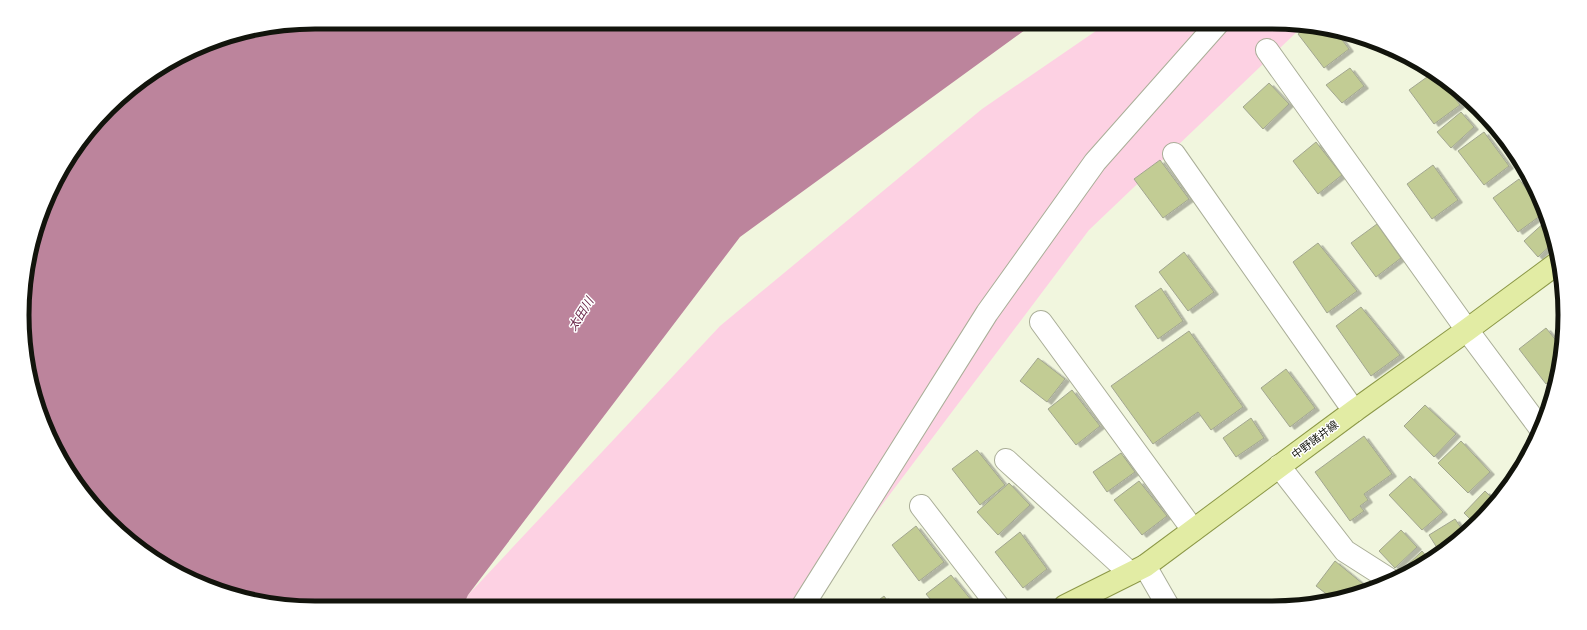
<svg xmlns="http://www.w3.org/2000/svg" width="1587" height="630" font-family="'DejaVu Sans','Noto Sans JP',sans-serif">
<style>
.green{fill:#fdd1e3}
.water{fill:#bc849c}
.building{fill:#c2cc94;stroke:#a2a690;filter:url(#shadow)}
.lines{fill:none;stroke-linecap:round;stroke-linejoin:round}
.minor-casing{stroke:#aaae98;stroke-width:24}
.major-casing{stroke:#8c9847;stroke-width:24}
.minor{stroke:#fff;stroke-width:22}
.major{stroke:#e2eca4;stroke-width:22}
.labels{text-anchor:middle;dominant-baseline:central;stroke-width:3;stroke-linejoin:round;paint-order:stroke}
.street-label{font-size:11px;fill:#12140c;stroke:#fff}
.water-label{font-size:12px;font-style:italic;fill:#682547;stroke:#fff}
.rim{fill:none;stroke:#12140c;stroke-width:5}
</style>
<defs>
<filter id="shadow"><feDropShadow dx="4.5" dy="2.5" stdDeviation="0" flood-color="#0004"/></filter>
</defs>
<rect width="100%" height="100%" fill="#f1f6de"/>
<!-- green -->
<path class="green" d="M1109,22h163l30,5 -213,203 -284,377 -342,1 5,-13 252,-269 262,-217z"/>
<!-- water -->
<path class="water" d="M315,22h721l-296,215 -272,358 -6,13h-147l-94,-15 -85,-46 -41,-39 -34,-46 -33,-90 -3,-95 12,-56 24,-52 61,-74 47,-34 52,-23z"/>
<!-- building -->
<g class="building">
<path d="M1307,28l30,5 12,16 -25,19 -26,-34z"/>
<path d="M1375,42l18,8 -8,5z"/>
<path d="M1350,68l14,18 -22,17 -16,-18z"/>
<path d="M1434,72l3,3 23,30 -26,19 -25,-34z"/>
<path d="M1269,83l20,21 -26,25 -20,-22z"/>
<path d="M1461,112l13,15 -23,21 -14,-16z"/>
<path d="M1484,132l25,34 -25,19 -26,-34z"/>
<path d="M1316,142l26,33 -24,19 -25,-33z"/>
<path d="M1160,160l29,39 -26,19 -29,-39z"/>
<path d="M1433,165l25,35 -26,19 -25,-35z"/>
<path d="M1519,179l25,34 -26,19 -25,-34z"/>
<path d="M1547,220l8,21 -17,16 -14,-16z"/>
<path d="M1377,224l24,34 -25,19 -25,-34z"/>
<path d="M1318,243l39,48 -30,22 -34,-51z"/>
<path d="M1184,252l30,40 -26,19 -29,-39z"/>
<path d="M1161,288l22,33 -25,18 -23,-33z"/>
<path d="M1563,289l1,7v4l-5,-8z"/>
<path d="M1361,307l39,48 -29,21 -35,-50z"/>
<path d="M1546,328l17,21 -6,26 -11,9 -27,-35z"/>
<path d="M1189,331l54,76 -32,23 -13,-18 -45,32 -42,-58z"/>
<path d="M1038,358l27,21 -18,23 -27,-21z"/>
<path d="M1286,369l29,39 -25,19 -29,-39z"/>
<path d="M1072,390l28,36 -24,19 -28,-36z"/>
<path d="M1425,405l31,29 -22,23 -30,-31z"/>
<path d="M1251,418l13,20 -28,19 -13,-19z"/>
<path d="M1364,436l28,38 -28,20 4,6 -8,6 4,5 -14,10 -35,-49z"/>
<path d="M1461,441l29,31 -22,21 -30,-30z"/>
<path d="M977,450l28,35 -25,20 -28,-36z"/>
<path d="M1121,453l14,19 -28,20 -14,-20z"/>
<path d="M1410,476l33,36 -21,18 -33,-35z"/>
<path d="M1139,481l28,35 -25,19 -28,-35z"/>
<path d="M1009,483l21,22 -32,30 -21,-23z"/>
<path d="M1485,491l10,10 -20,23 -11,-11z"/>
<path d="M1455,519l11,16 -27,16 -10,-16z"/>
<path d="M916,526l28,36 -25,19 -27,-36z"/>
<path d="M1401,530l16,17 -22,21 -16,-17z"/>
<path d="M1020,532l27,37 -24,19 -28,-36z"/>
<path d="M1422,551l6,7 -22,14 -3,-3z"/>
<path d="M1335,561l33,27 -2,3 -33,8 -17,-13z"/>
<path d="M951,575l25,31h-40l-10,-12z"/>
<path d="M884,596l8,11h-22z"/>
<path d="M1139,601l2,5h-9z"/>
</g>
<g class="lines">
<!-- minor casing -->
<g class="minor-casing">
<g id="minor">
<path d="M1267,50l200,280 73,98"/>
<path d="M1174,154l180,257"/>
<path d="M1041,322l152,208"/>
<path d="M1006,460l124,113"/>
<path d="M1279,466l66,85 47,30"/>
<path d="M921,506l77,100"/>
<path d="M1145,566l23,40"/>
<path d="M802,607l185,-294 108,-151 124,-140"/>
</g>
</g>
<!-- major casing -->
<g class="major-casing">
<path id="major" d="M1065,606l80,-40 209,-155 113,-81 92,-68"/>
</g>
<!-- minor -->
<use href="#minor" class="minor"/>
<!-- major -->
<use href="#major" class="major"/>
</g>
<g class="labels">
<!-- street labels -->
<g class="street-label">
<text transform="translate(1315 440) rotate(-37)">中野諸井線</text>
</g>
<!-- water labels -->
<g class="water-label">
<text transform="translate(581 314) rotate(-58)">太田川</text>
</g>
</g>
<!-- crop -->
<path d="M0 0H1587V630H0ZM315 29H1272A286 286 0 0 1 1558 315V315A286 286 0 0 1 1272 601H315A286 286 0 0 1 29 315V315A286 286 0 0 1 315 29Z" fill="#fff" fill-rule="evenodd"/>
<path class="rim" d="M315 29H1272A286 286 0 0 1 1558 315V315A286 286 0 0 1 1272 601H315A286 286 0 0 1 29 315V315A286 286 0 0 1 315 29Z"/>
</svg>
